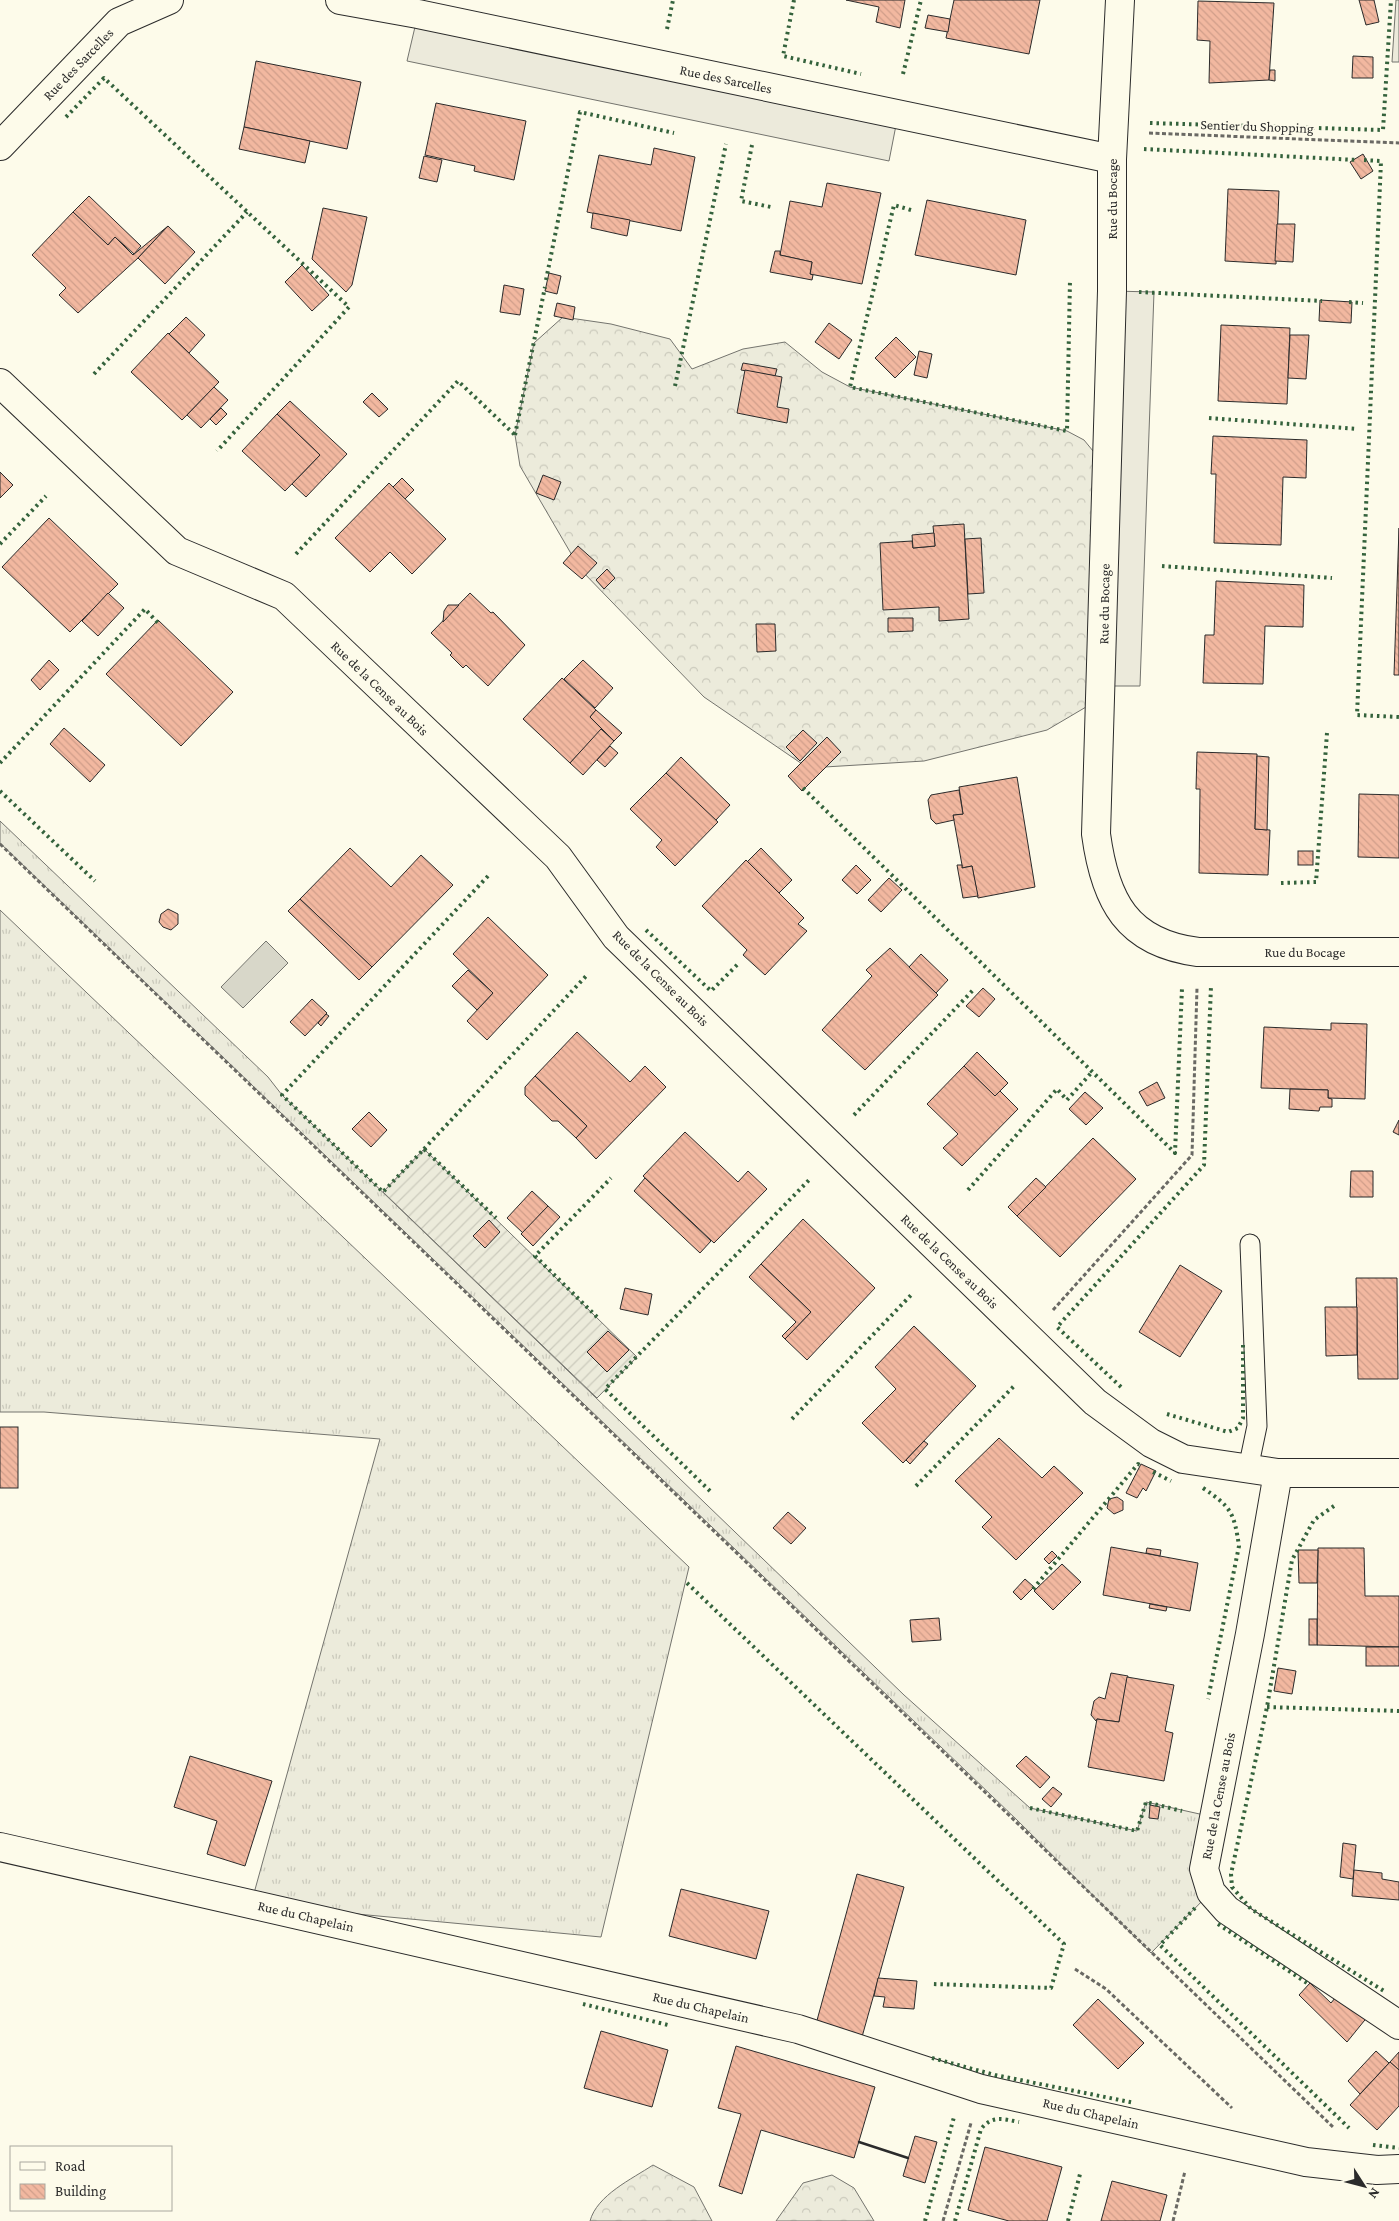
<svg xmlns="http://www.w3.org/2000/svg" width="1399" height="2221" font-family="'Crimson Pro',serif">
<style>
.grass{fill:url(#grass-tufts);stroke:#74746e}
.forest{fill:url(#forest-crowns);stroke:#74746e}
.garden{fill:url(#garden-furrows);stroke:#74746e}
.parking{fill:#eceadb;stroke:#74746e}
.water{fill:#d8d7c9;stroke:#74746e}
.building{fill:url(#building-back-hatch);stroke:#2b2b2b}
.lines{fill:none;stroke-linecap:round;stroke-linejoin:round}
.service-casing{stroke:#2b2b2b;stroke-width:21}
.minor-casing{stroke:#2b2b2b;stroke-width:30}
.path{stroke:#6a6964;stroke-width:3;stroke-dasharray:4 2.5;stroke-linecap:butt}
.service{stroke:#fdfbea;stroke-width:19}
.minor{stroke:#fdfbea;stroke-width:28}
.hedge{stroke:#34623c;stroke-width:4;stroke-dasharray:2.5 4;stroke-linecap:butt}
.wall{stroke:#2b2b2b;stroke-width:2.5}
.labels{text-anchor:middle;dominant-baseline:central;stroke-width:4;stroke-linejoin:round;paint-order:stroke}
.street-label{font-size:14px;fill:#2b2b2b;stroke:#fdfbea}
</style>
<defs>
<pattern id="grass-tufts" width="24" height="20" patternUnits="userSpaceOnUse" patternTransform="scale(1.25)"><rect width="24" height="20" fill="#ecebdb"/><path d="M3 7l-1-3M5 7V3M7 7l1-3M15 17l-1-3M17 17v-4M19 17l1-3" fill="none" stroke="#cbcabc"/></pattern>
<pattern id="forest-crowns" width="20" height="18" patternUnits="userSpaceOnUse" patternTransform="scale(1.25)"><rect width="20" height="18" fill="#ecebdb"/><path d="M2 6a3 3 0 1 1 6 0M12 15a3 3 0 1 1 6 0" fill="none" stroke="#cbcabc"/></pattern>
<pattern id="garden-furrows" width="10" height="10" patternUnits="userSpaceOnUse" patternTransform="scale(1.25)"><rect width="10" height="10" fill="#ecebdb"/><path d="M-1 1l2-2M0 10L10 0M9 11l2-2" fill="none" stroke="#cbcabc"/></pattern>
<pattern id="building-back-hatch" width="6" height="6" patternUnits="userSpaceOnUse" patternTransform="scale(1.25)"><rect width="6" height="6" fill="#f2b8a0"/><path d="M-1 5l2 2M0 0l6 6M5-1l2 2" fill="none" stroke="#d09e8a"/></pattern>
</defs>
<rect width="100%" height="100%" fill="#fdfbea"/>
<!-- grass -->
<g class="grass">
<path d="M0,821l268,256 14,18 622,600 126,113 107,23 9,-29 67,15 -2,75 -60,61 -134,-133 -1017,-977z"/>
<path d="M0,910l689,657 -88,370 -350,-33 129,-465 -336,-27h-44z"/>
</g>
<!-- forest -->
<g class="forest">
<path d="M563,317l48,7 59,15 22,30 51,-20 42,-7 37,30 28,15 217,44 17,9 23,28 -21,239 -39,23 -123,31 -116,7 -104,-71 -124,-128 -60,-103 -5,-31 19,-92z"/>
<path d="M653,2165l41,22 18,34h-122c7,-26 42,-42 63,-56z"/>
<path d="M832,2175l22,13 20,33h-98l27,-38z"/>
</g>
<!-- garden -->
<path class="garden" d="M424,1149l213,208 -40,41 -214,-206z"/>
<!-- parking -->
<g class="parking">
<path d="M1396,0h3v62h-7z"/>
<path d="M418,14l480,101 -9,46 -482,-100z"/>
<path d="M1112,291l42,1 -14,394h-39z"/>
</g>
<!-- water -->
<path class="water" d="M266,941l22,22 -45,45 -22,-21z"/>
<!-- building -->
<g class="building">
<path d="M846,0h59l-5,28 -24,-6 3,-15z"/>
<path d="M954,0h86l-11,54 -83,-16z"/>
<path d="M1359,0h15l5,22 -13,3z"/>
<path d="M1198,1l76,2 -5,77 -60,3 1,-42 -13,-1z"/>
<path d="M928,15l22,4 -2,13 -23,-4z"/>
<path d="M1353,56l20,1v21h-21z"/>
<path d="M256,61l105,21 -14,67 -103,-22z"/>
<path d="M1270,70h5v11l-6,-1z"/>
<path d="M436,103l90,18 -12,59 -40,-9 1,-5 -50,-11z"/>
<path d="M244,127l66,14 -5,22 -66,-14z"/>
<path d="M654,148l41,9 -14,74 -94,-19 12,-57 52,10z"/>
<path d="M1363,154l10,17 -12,8 -11,-17z"/>
<path d="M424,156l18,4 -5,22 -18,-4z"/>
<path d="M827,183l54,10 -19,91 -52,-10 2,-12 -32,-7 10,-54 32,6z"/>
<path d="M1228,189l51,2 -3,73 -51,-3z"/>
<path d="M89,196l52,50 -7,8 -19,-17 -7,8 -35,-33z"/>
<path d="M927,200l99,20 -10,55 -101,-20z"/>
<path d="M323,208l44,9 -15,68 -6,7 -34,-33z"/>
<path d="M73,212l35,33 7,-8 18,18 35,-29 -30,32 -60,55 -19,-18 7,-7 -34,-33z"/>
<path d="M593,213l37,7 -3,16 -36,-8z"/>
<path d="M1277,224h18l-2,38 -18,-1z"/>
<path d="M168,226l27,26 -30,32 -27,-26z"/>
<path d="M775,251h5v4l32,7 -2,12 3,1 -1,5 -42,-8z"/>
<path d="M302,265l27,30 -17,16 -27,-29z"/>
<path d="M549,273l12,3 -4,18 -12,-3z"/>
<path d="M504,285l20,4 -4,26 -20,-3z"/>
<path d="M1320,300l32,2 -1,21 -32,-2z"/>
<path d="M557,303l18,4 -2,13 -19,-4z"/>
<path d="M186,317l19,18 -16,18 -20,-19z"/>
<path d="M829,323l23,17 -13,19 -24,-17z"/>
<path d="M1221,325l69,3 -3,76 -69,-3z"/>
<path d="M168,333l51,49 -37,38 -51,-48z"/>
<path d="M1290,335h19l-3,44 -18,-1z"/>
<path d="M896,337l20,20 -21,21 -20,-20z"/>
<path d="M919,351l13,3 -5,24 -13,-3z"/>
<path d="M743,363l34,6 -2,7 -34,-6z"/>
<path d="M745,370l37,7 -5,30 12,2 -2,14 -50,-10z"/>
<path d="M214,387l14,13 -27,28 -14,-13z"/>
<path d="M372,393l16,16 -9,8 -16,-15z"/>
<path d="M290,401l57,53 -41,43 -14,-13 28,-29 -43,-41z"/>
<path d="M221,408l6,6 -11,11 -6,-6z"/>
<path d="M277,414l43,41 -35,36 -43,-40z"/>
<path d="M1213,436l94,4 -1,38 -23,-1 -2,68 -67,-2 2,-69h-5z"/>
<path d="M0,472l13,13 -13,13z"/>
<path d="M543,475l18,7 -7,18 -18,-7z"/>
<path d="M402,478l12,12 -9,9 -12,-12z"/>
<path d="M389,483l57,56 -34,35 -22,-22 -20,20 -35,-34z"/>
<path d="M49,518l69,66 -48,48 -68,-65z"/>
<path d="M964,524l5,95 -30,2v-14l-56,3 -3,-67 32,-2 1,7 22,-2 -2,-20z"/>
<path d="M1399,528v147h-5z"/>
<path d="M934,533l1,13 -22,2 -1,-13z"/>
<path d="M981,538l3,55 -16,1 -3,-55z"/>
<path d="M578,546l19,17 -15,16 -19,-16z"/>
<path d="M607,569l8,9 -11,11 -8,-9z"/>
<path d="M1216,581l88,4 -1,42 -38,-1 -2,58 -60,-1 2,-48h9z"/>
<path d="M108,593l16,15 -26,28 -16,-15z"/>
<path d="M470,593l21,20 2,-1 32,33 -37,41 -22,-21 -3,3 -13,-13 2,-2 -21,-20z"/>
<path d="M448,605h11l-16,17 1,-11z"/>
<path d="M888,618h25v13l-25,1z"/>
<path d="M158,620l75,72 -52,54 -75,-72z"/>
<path d="M756,624h19l1,27 -19,1z"/>
<path d="M49,660l10,10 -19,20 -9,-10z"/>
<path d="M583,660l30,28 -18,20 -31,-29z"/>
<path d="M562,678l34,32 -6,7 12,12 -32,34 -47,-44z"/>
<path d="M596,710l26,23 -8,8 -24,-24z"/>
<path d="M64,728l41,37 -15,17 -40,-38z"/>
<path d="M601,729l13,12 -31,34 -13,-12z"/>
<path d="M803,730l14,13 -17,18 -14,-14z"/>
<path d="M827,737l14,15 -39,39 -14,-15z"/>
<path d="M610,746l8,7 -13,14 -8,-7z"/>
<path d="M1197,752l60,2 -2,75 15,1 -2,45 -69,-2 1,-84h-4z"/>
<path d="M1257,756l12,1 -2,73 -12,-1z"/>
<path d="M681,757l49,48 -15,16 -49,-48z"/>
<path d="M666,773l52,49 -43,44 -19,-19 6,-7 -32,-31z"/>
<path d="M1017,777l18,110 -57,11 -6,-32 -10,2v-3l-9,-50 10,-1 -4,-27z"/>
<path d="M959,790l4,24 -10,1 1,5 -18,4 -5,-5 -3,-19 3,-5z"/>
<path d="M1359,794l40,1v63l-41,-1z"/>
<path d="M350,848l41,39 30,-32 32,30 -81,82 -72,-68z"/>
<path d="M761,848l31,32 -13,13 -32,-31z"/>
<rect x="1298" y="851" width="15" height="14"/>
<path d="M746,860l58,58 -6,6 9,7 -42,44 -22,-20 4,-5 -45,-44z"/>
<path d="M856,865l15,15 -14,14 -15,-14z"/>
<path d="M957,865h5v3l10,-2 6,30 -15,2z"/>
<path d="M889,878l13,12 -21,22 -13,-12z"/>
<path d="M300,899l72,68 -13,13 -71,-69z"/>
<path d="M168,909l10,5v10l-7,6 -8,-3 -4,-5 2,-8z"/>
<path d="M488,917l60,58 -61,65 -20,-19 26,-28 -40,-39z"/>
<path d="M890,948l48,47 -73,75 -43,-40 50,-54 -6,-6z"/>
<path d="M921,954l27,26 -12,13 -27,-26z"/>
<path d="M468,970l25,23 -16,17 -25,-24z"/>
<path d="M983,988l12,11 -16,18 -13,-11z"/>
<path d="M312,999l15,14 -22,23 -15,-14z"/>
<path d="M326,1014l3,2 -8,10 -3,-3z"/>
<path d="M1331,1023l36,1 -2,75 -37,-1v-8l-67,-2 3,-61 67,3z"/>
<path d="M577,1032l53,50 15,-16 21,21 -70,72 -20,-21 11,-12 -52,-50z"/>
<path d="M977,1052l31,31 -13,13 -31,-30z"/>
<path d="M964,1066l31,30 5,-5 18,18 -56,57 -19,-18 15,-14 -31,-30z"/>
<path d="M535,1076l52,50 -11,12 -18,-17h-6l-27,-26v-8z"/>
<path d="M1157,1082l8,16 -18,8 -8,-14z"/>
<path d="M1290,1089l38,1v8l4,1v8h-12l-1,4 -30,-2z"/>
<path d="M1085,1092l18,16 -17,17 -17,-16z"/>
<path d="M369,1112l18,18 -16,17 -19,-18z"/>
<path d="M1399,1120v15l-6,-3z"/>
<path d="M685,1132l53,50 10,-11 19,18 -53,54 -71,-67z"/>
<path d="M1093,1138l43,41 -76,78 -43,-41z"/>
<path d="M1351,1171h22v26h-23z"/>
<path d="M645,1178l66,63 -11,12 -66,-62z"/>
<path d="M1036,1178l10,9 -29,29 -9,-9z"/>
<path d="M532,1191l16,15 -25,27 -16,-15z"/>
<path d="M548,1206l12,11 -27,29 -12,-12z"/>
<path d="M803,1219l72,69 -68,72 -22,-21 26,-27 -50,-48z"/>
<path d="M489,1220l11,12 -15,16 -12,-12z"/>
<path d="M761,1264l50,48 -26,27 -3,-3 14,-14 -47,-45z"/>
<path d="M1180,1265l42,26 -42,66 -41,-25z"/>
<path d="M1356,1278h41l1,101h-40z"/>
<path d="M625,1288l27,6 -4,21 -28,-6z"/>
<path d="M1325,1307h32v48l-31,1z"/>
<path d="M914,1326l62,60 -73,77 -41,-40 34,-34 -21,-22z"/>
<path d="M608,1331l21,19 -22,22 -20,-20z"/>
<rect x="0" y="1427" width="18" height="61"/>
<path d="M999,1438l43,40 12,-12 29,27 -67,67 -34,-33 10,-10 -37,-36z"/>
<path d="M924,1441l4,3 -18,20 -4,-4z"/>
<path d="M1141,1464l15,7 -10,20 -3,-3 -6,10 -11,-5z"/>
<path d="M1117,1497l6,4v9l-9,4 -7,-6 2,-9z"/>
<path d="M788,1512l18,16 -15,16 -18,-16z"/>
<path d="M1111,1547l87,16 -8,48 -87,-16z"/>
<path d="M1147,1548l14,2 -1,6 -14,-3z"/>
<path d="M1318,1548h46l1,48h34v51l-82,-2z"/>
<path d="M1298,1550h20l-1,33h-18z"/>
<path d="M1052,1551l5,5 -8,8 -5,-5z"/>
<path d="M1062,1564l19,18 -28,28 -19,-19z"/>
<path d="M1025,1579l9,8 -13,13 -8,-8z"/>
<path d="M1150,1604l17,3 -1,4 -17,-3z"/>
<path d="M939,1618l2,22 -29,2 -2,-22z"/>
<rect x="1309" y="1619" width="8" height="26"/>
<rect x="1366" y="1647" width="33" height="19"/>
<path d="M1278,1668l18,3 -4,23 -18,-3z"/>
<path d="M1111,1673l17,3 -9,46 -22,-3 -1,2 -5,-6 3,-14 5,-4 6,2z"/>
<path d="M1127,1677l47,8 -9,46 8,2 -9,48 -76,-14 9,-48 22,3z"/>
<path d="M190,1756l82,25 -27,85 -38,-12 10,-33 -43,-14z"/>
<path d="M1026,1756l24,21 -10,11 -24,-22z"/>
<path d="M1053,1787l9,7 -11,13 -9,-8z"/>
<path d="M1150,1805l10,2 -2,12 -9,-1z"/>
<path d="M1343,1843l13,2 -3,34 -13,-2z"/>
<path d="M1354,1870l28,3v6l17,3v18l-47,-4z"/>
<path d="M857,1874l47,13 -42,150 -46,-13z"/>
<path d="M681,1889l88,22 -13,48 -87,-23z"/>
<path d="M878,1978l39,3 -3,28 -31,-2 2,-10 -11,-1z"/>
<path d="M1310,1983l21,20 12,-15 30,22 -26,32 -48,-47z"/>
<path d="M1098,1999l46,44 -26,26 -45,-44z"/>
<path d="M601,2031l67,19 -16,57 -68,-19z"/>
<path d="M736,2046l139,41 -21,71 -93,-28 -19,64 -23,-8 22,-72 -23,-6z"/>
<path d="M1376,2051l13,12 -29,31 -12,-13z"/>
<path d="M1399,2052v18l-9,-8z"/>
<path d="M1390,2062l9,8v36l-22,24 -27,-25z"/>
<path d="M915,2136l22,6 -12,41 -22,-7z"/>
<path d="M985,2147l77,20 -15,54h-38l-41,-11z"/>
<path d="M1112,2181l55,14 -7,26h-59z"/>
</g>
<g class="lines">
<!-- service casing -->
<g class="service-casing">
<path id="service" d="M1248,1469l9,-43 -7,-182"/>
</g>
<!-- minor casing -->
<g class="minor-casing">
<g id="minor">
<path d="M340,0l78,14 694,145"/>
<path d="M1120,0l-8,159v132l-16,543c9,67 31,109 102,118h201"/>
<path d="M0,146l119,-124 50,-22"/>
<path d="M0,383l177,168 107,45 274,261 58,80 479,465 56,41 32,16 95,14 -28,161 -46,235 7,23 16,18 172,115"/>
<path d="M1278,1473h121"/>
<path d="M0,1847l798,182 183,60 325,73 71,8 22,-1"/>
</g>
</g>
<!-- path -->
<g class="path">
<path d="M1149,133l250,10"/>
<path d="M0,844l1334,1284"/>
<path d="M1053,1310l139,-155 5,-167"/>
<path d="M1075,1969l31,20 126,119"/>
<path d="M943,2221l28,-98"/>
<path d="M1173,2221l12,-50"/>
</g>
<!-- service -->
<use href="#service" class="service"/>
<!-- minor -->
<use href="#minor" class="minor"/>
<!-- hedge -->
<g class="hedge">
<path d="M794,0l-11,56 78,18"/>
<path d="M667,29l6,-29"/>
<path d="M903,74l18,-74"/>
<path d="M66,117l38,-39 245,229 -132,144"/>
<path d="M1150,123l233,7 8,-130"/>
<path d="M752,145l-11,56 30,6"/>
<path d="M1144,149l213,11"/>
<path d="M1364,160l17,1 -24,554 42,2"/>
<path d="M911,210l-17,-5 -44,182 217,44 3,-151"/>
<path d="M546,280l34,-168 94,21"/>
<path d="M1139,292l183,9"/>
<path d="M1349,302l14,1"/>
<path d="M94,374l153,-162"/>
<path d="M675,386l51,-242"/>
<path d="M1209,418l149,11"/>
<path d="M515,435l30,-148"/>
<path d="M0,544l46,-48"/>
<path d="M296,554l162,-173 57,54"/>
<path d="M1162,566l170,12"/>
<path d="M0,763l145,-154 13,14"/>
<path d="M803,788l372,365 7,-165"/>
<path d="M0,791l95,90"/>
<path d="M488,876l-206,219 101,97 41,-43 72,69"/>
<path d="M1281,883l35,-1 11,-149"/>
<path d="M646,930l65,61 27,-27"/>
<path d="M854,1115l120,-126"/>
<path d="M424,1149l164,-175"/>
<path d="M968,1190l89,-101 10,11 25,-28"/>
<path d="M597,1317l-62,-61 76,-78"/>
<path d="M1121,1387l-64,-60 147,-162 7,-179"/>
<path d="M1167,1414l61,18 10,-4 5,-10v-74"/>
<path d="M792,1419l120,-125"/>
<path d="M1153,1472l18,9"/>
<path d="M916,1486l100,-102"/>
<path d="M1203,1488c28,19 31,24 36,58l-31,153"/>
<path d="M710,1491l-105,-102 205,-210"/>
<path d="M1334,1506l-20,14 -22,40 -25,147 -36,167 1,13 19,22 133,82"/>
<path d="M687,1583l377,361 -13,44 -119,-4"/>
<path d="M1033,1589l105,-125 4,2"/>
<path d="M1267,1707l132,4"/>
<path d="M1030,1808l107,23 9,-29 36,9"/>
<path d="M1195,1908l-35,37 189,183"/>
<path d="M1218,1924l89,59"/>
<path d="M583,2004l85,21"/>
<path d="M932,2058l63,17 140,28"/>
<path d="M1373,2145l26,3"/>
<path d="M925,2221l29,-104"/>
<path d="M955,2221l26,-92c11,-14 22,-10 38,-7"/>
<path d="M1068,2221l12,-47"/>
</g>
<!-- wall -->
<path class="wall" d="M859,2142l49,16"/>
</g>
<g class="labels">
<!-- street labels -->
<g class="street-label">
<text transform="translate(78 64) rotate(-46)">Rue des Sarcelles</text>
<text transform="translate(726 79) rotate(12)">Rue des Sarcelles</text>
<text transform="translate(1257 126) rotate(2)">Sentier du Shopping</text>
<text transform="translate(1112 199) rotate(-90)">Rue du Bocage</text>
<text transform="translate(1104 604) rotate(-89)">Rue du Bocage</text>
<text transform="translate(380 688) rotate(44)">Rue de la Cense au Bois</text>
<text x="1305" y="952">Rue du Bocage</text>
<text transform="translate(661 978) rotate(45)">Rue de la Cense au Bois</text>
<text transform="translate(950 1261) rotate(44)">Rue de la Cense au Bois</text>
<text transform="translate(1218 1796) rotate(-79)">Rue de la Cense au Bois</text>
<text transform="translate(306 1916) rotate(13)">Rue du Chapelain</text>
<text transform="translate(701 2007) rotate(13)">Rue du Chapelain</text>
<text transform="translate(1091 2113) rotate(13)">Rue du Chapelain</text>
</g>
</g>
<!-- legend -->
<rect x="10" y="2146" width="162" height="65" fill="#fdfbea" stroke="#a9a89e"/>
<rect x="20" y="2162" width="25" height="8" fill="#fdfbea" stroke="#a9a89e"/>
<text x="55" y="2171" font-size="15" fill="#2b2b2b">Road</text>
<rect x="20" y="2184" width="25" height="15" fill="url(#building-back-hatch)" stroke="#a9a89e"/>
<text x="55" y="2196" font-size="15" fill="#2b2b2b">Building</text>
<!-- north arrow -->
<g transform="translate(1364 2186) rotate(126)" stroke="#fdfbea" stroke-width="4" paint-order="stroke">
<path d="M0-4L9 19L0 12L-9 19Z" fill="#2b2b2b"/>
<text y="-8" font-size="14" font-weight="bold" text-anchor="middle" fill="#2b2b2b">N</text>
</g>
</svg>
